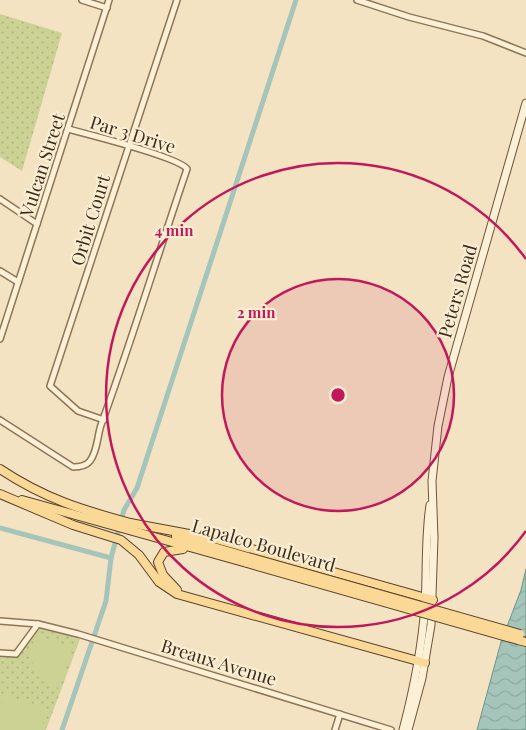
<svg xmlns="http://www.w3.org/2000/svg" width="526" height="730" font-family="'Playfair Display',serif">
<style>
.park{fill:url(#park-dots)}
.pitch{fill:#ccd294}
.water{fill:url(#water-waves);stroke:#6a9589}
.lines{fill:none;stroke-linecap:round;stroke-linejoin:round}
.canal{stroke:#a5c5bb;stroke-width:5}
.minor-casing{stroke:#8f7457;stroke-width:8}
.secondary-casing{stroke:#71543a;stroke-width:9}
.primary-casing{stroke:#5c412b;stroke-width:10}
.minor{stroke:#fcf0d6;stroke-width:5}
.secondary{stroke:#fcf0d6;stroke-width:7}
.primary{stroke:#fad996;stroke-width:8}
.primary-bridge-casing{stroke:#5c412b;stroke-width:10;stroke-linecap:butt}
.primary-bridge{stroke:#fad996;stroke-width:8}
.ring{fill:none;stroke:#c2185b;stroke-width:2.5}
.labels{text-anchor:middle;dominant-baseline:central;stroke-width:4.5;stroke-linejoin:round;paint-order:stroke}
.street-label{font-size:18px;fill:#3d2c1d;stroke:#f9edd2}
.centre{fill:#c2185b;stroke:#f9edd2;stroke-width:2.5}
.ring-label{font-size:15px;text-anchor:middle;font-weight:bold;fill:#c2185b;stroke:#f9edd2;stroke-width:4.5;stroke-linejoin:round;paint-order:stroke}
</style>
<defs>
<pattern id="park-dots" width="8" height="8" patternUnits="userSpaceOnUse" patternTransform="scale(1.25)"><rect width="8" height="8" fill="#ccd294"/><path d="M2 2h.1M6 6h.1" fill="none" stroke="#b0b47f" stroke-width="1.8" stroke-linecap="round"/></pattern>
<pattern id="water-waves" width="16" height="10" patternUnits="userSpaceOnUse" patternTransform="scale(1.25)"><rect width="16" height="10" fill="#a5c5bb"/><path d="M0 5q4-4 8 0t8 0" fill="none" stroke="#8fa9a0"/></pattern>
</defs>
<rect width="100%" height="100%" fill="#f3e3c2"/>
<!-- park -->
<g class="park">
<path d="M0,14l62,19 -40,138 -22,-14z"/>
<path d="M38,624l42,15 -34,91h-46v-77l17,1z"/>
</g>
<!-- pitch -->
<g class="pitch">
<path d="M37,635l31,11 3,5 -12,37c-18,-6 -27,-19 -30,-38z"/>
<path d="M8,696l42,14 -11,20h-39v-22l4,-11z"/>
</g>
<!-- water -->
<path class="water" d="M526,569v161h-49l24,-88 20,-52z"/>
<g class="lines">
<!-- canal -->
<g class="canal">
<path d="M0,528l111,30"/>
<path d="M62,730l44,-129 5,-43 13,-48 13,-22 159,-488"/>
</g>
<!-- minor casing -->
<g class="minor-casing">
<g id="minor">
<path d="M82,0l25,8"/>
<path d="M357,0l52,17 74,19 43,17"/>
<path d="M0,199l37,25"/>
<path d="M0,271l18,11"/>
<path d="M0,339l109,-339"/>
<path d="M0,420l73,47c7,0 13,-1 17,-6 8,-11 7,-24 11,-36 31,-85 57,-171 86,-256 -8,-12 -100,-35 -119,-40"/>
<path d="M104,420l-26,-9 -28,-25 127,-386"/>
<path d="M0,621l38,3 40,10 313,96"/>
<path d="M0,653l16,1 22,-30"/>
<path d="M335,730l5,-16"/>
</g>
</g>
<!-- secondary casing -->
<g class="secondary-casing">
<g id="secondary">
<path d="M403,730c11,-42 19,-82 22,-125 2,-34 0,-67 5,-100"/>
<path d="M408,730l14,-52 9,-53 3,-87 -2,-57 6,-55 10,-49 78,-274"/>
</g>
</g>
<!-- primary casing -->
<g class="primary-casing">
<g id="primary">
<path d="M0,469c45,30 82,41 134,55"/>
<path d="M0,494l73,31 48,15 18,15 20,27 18,12 248,69"/>
<path d="M22,500l225,63"/>
<path d="M130,523l86,16 217,61"/>
<path d="M176,536l72,21"/>
<path d="M177,590l-14,-15 -5,-13 6,-10 19,-3"/>
<path d="M518,640l8,2"/>
</g>
</g>
<!-- minor -->
<use href="#minor" class="minor"/>
<!-- secondary -->
<use href="#secondary" class="secondary"/>
<!-- primary -->
<use href="#primary" class="primary"/>
<!-- primary-bridge casing -->
<g class="primary-bridge-casing">
<g id="primary-bridge">
<path d="M248,557l272,77"/>
<path d="M247,563l271,77"/>
</g>
</g>
<!-- primary-bridge -->
<use href="#primary-bridge" class="primary-bridge"/>
</g>
<!-- distance rings -->
<circle cx="338" cy="395" r="116" fill="#c2185b" fill-opacity=".12"/>
<g class="ring">
<circle cx="338" cy="395" r="116"/>
<path d="M526 531A232 232 0 1 1 526 259"/>
</g>
<g class="labels">
<!-- street labels -->
<g class="street-label">
<text transform="translate(133 134) rotate(17)">Par 3 Drive</text>
<text transform="translate(42 165) rotate(-72)">Vulcan Street</text>
<text transform="translate(90 220) rotate(-73)">Orbit Court</text>
<text transform="translate(457 291) rotate(-74)">Peters Road</text>
<text transform="translate(264 545) rotate(16)">Lapalco Boulevard</text>
<text transform="translate(219 662) rotate(17)">Breaux Avenue</text>
</g>
</g>
<circle cx="338" cy="395" r="8" class="centre"/>
<g class="ring-label">
<text x="174" y="236">4 min</text>
<text x="256" y="318">2 min</text>
</g>
</svg>
